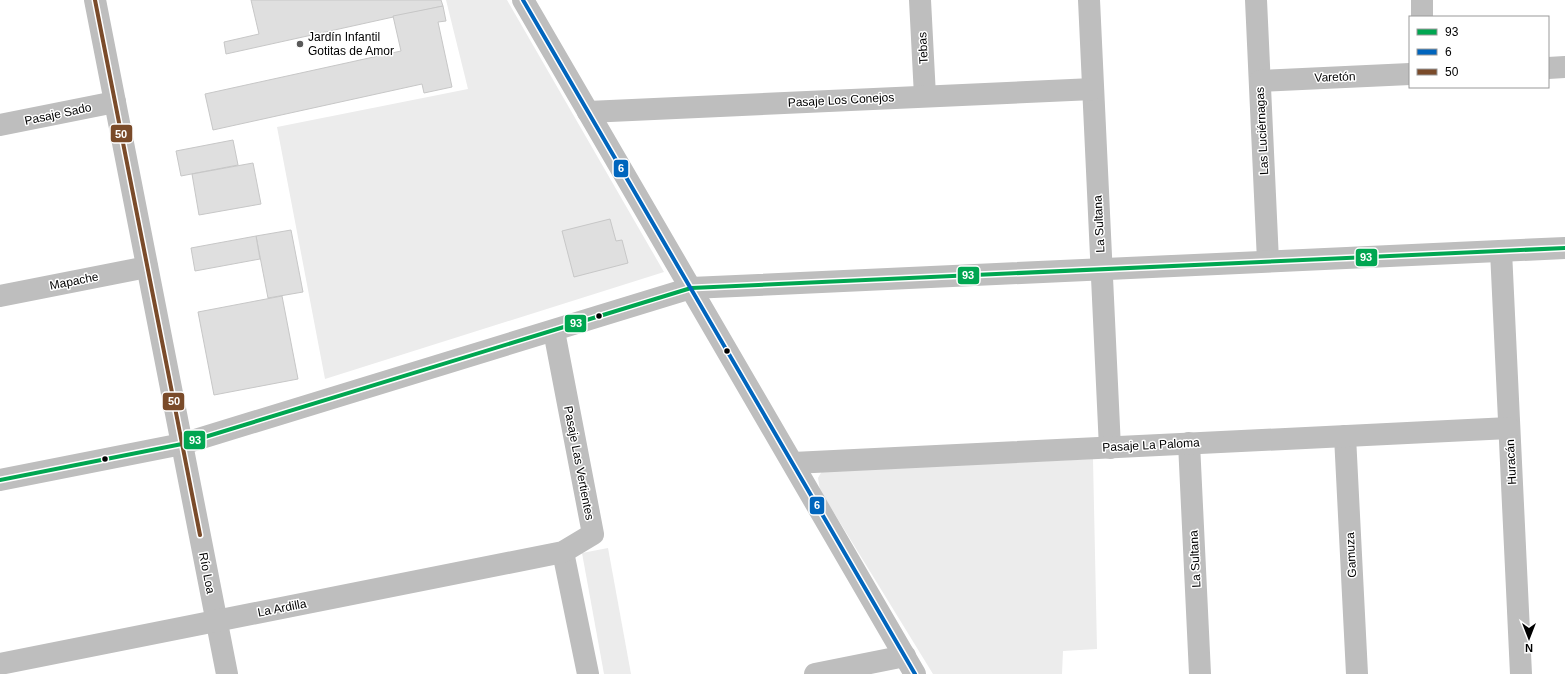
<svg xmlns="http://www.w3.org/2000/svg" width="1565" height="674" font-family="Helvetica,sans-serif">
<style>
.green{fill:#ececec}
.building{fill:#dfdfdf;stroke:#c7c7c7}
.lines{fill:none;stroke-linecap:round;stroke-linejoin:round}
.minor{stroke:#bebebe;stroke-width:22}
.bus-1-casing{stroke:#fff;stroke-width:7}
.bus-2-casing{stroke:#fff;stroke-width:7}
.bus-3-casing{stroke:#fff;stroke-width:7}
.bus-1{stroke:#00a651;stroke-width:4}
.bus-2{stroke:#0065bd;stroke-width:4}
.bus-3{stroke:#7a4b2a;stroke-width:4}
.poi-dot{fill:#595959;stroke:#fff;stroke-width:1.5}
.bus-dot{fill:#000;stroke:#fff;stroke-width:1.5}
.labels{text-anchor:middle;dominant-baseline:central;stroke-width:3;stroke-linejoin:round;paint-order:stroke}
.poi-label{font-size:12px;fill:#000;stroke:#fff;text-anchor:start}
.street-label{font-size:12px;fill:#000;stroke:#fff}
.line-badge{stroke:#fff;stroke-width:1.5}
.badge-label{font-size:11px;text-anchor:middle;font-weight:bold;fill:#fff}
</style>
<rect width="100%" height="100%" fill="#fff"/>
<!-- green -->
<g class="green">
<path d="M446,0h61l157,272 -339,107 -48,-252 191,-38z"/>
<path d="M1093,459l4,190 -34,2 -1,23h-129l-113,-184 -2,-12 4,-7z"/>
<path d="M608,548l23,126h-27l-22,-121z"/>
</g>
<!-- building -->
<g class="building">
<path d="M251,0h190l2,6 -217,48 -2,-12 35,-8z"/>
<path d="M443,6l3,15 -8,1 14,65 -28,6 -2,-9 -209,46 -8,-36 196,-43 -8,-35z"/>
<path d="M233,140l5,25 -57,11 -5,-25z"/>
<path d="M253,163l8,41 -62,11 -7,-41z"/>
<path d="M610,219l6,22 6,-1 6,23 -54,14 -12,-46z"/>
<path d="M291,230l12,62 -35,6 -12,-62z"/>
<path d="M256,236l4,23 -65,12 -4,-23z"/>
<path d="M282,296l16,83 -84,16 -16,-83z"/>
</g>
<g class="lines">
<!-- minor -->
<g class="minor">
<path d="M95,0l132,674"/>
<path d="M523,0l392,674"/>
<path d="M920,0l5,96"/>
<path d="M1089,0l21,448"/>
<path d="M1256,0l12,261"/>
<path d="M1422,0v17"/>
<path d="M1548,68l17,-1"/>
<path d="M1260,81l150,-7"/>
<path d="M588,112l505,-23"/>
<path d="M0,125l115,-23"/>
<path d="M1501,251l20,423"/>
<path d="M0,296l147,-29"/>
<path d="M1345,436l12,238"/>
<path d="M1189,443l11,231"/>
<path d="M793,463l716,-35"/>
<path d="M0,480l182,-36 509,-156 874,-40"/>
<path d="M563,552l25,122"/>
<path d="M0,664l563,-112 30,-18 -39,-203"/>
<path d="M815,674l90,-18"/>
</g>
<!-- bus-1 casing -->
<g class="bus-1-casing">
<path id="bus-1" d="M0,480l182,-36 509,-156 874,-40"/>
</g>
<!-- bus-2 casing -->
<g class="bus-2-casing">
<path id="bus-2" d="M523,0l392,674"/>
</g>
<!-- bus-3 casing -->
<g class="bus-3-casing">
<path id="bus-3" d="M95,0l105,535"/>
</g>
<!-- bus-1 -->
<use href="#bus-1" class="bus-1"/>
<!-- bus-2 -->
<use href="#bus-2" class="bus-2"/>
<!-- bus-3 -->
<use href="#bus-3" class="bus-3"/>
</g>
<!-- markers -->
<circle class="poi-dot" cx="300" cy="44" r="4"/>
<g class="bus-dot">
<circle cx="599" cy="316" r="3.5"/>
<circle cx="727" cy="351" r="3.5"/>
<circle cx="105" cy="459" r="3.5"/>
</g>
<g class="labels">
<!-- poi labels -->
<g class="poi-label">
<text x="308" y="37">Jardín Infantil<tspan x="308" dy="14">Gotitas de Amor</tspan></text>
</g>
<!-- street labels -->
<g class="street-label">
<text transform="translate(923 48) rotate(-93)">Tebas</text>
<text transform="translate(1335 77) rotate(-2)">Varetón</text>
<text transform="translate(841 100) rotate(-3)">Pasaje Los Conejos</text>
<text transform="translate(58 114) rotate(-12)">Pasaje Sado</text>
<text transform="translate(1262 131) rotate(-93)">Las Luciérnagas</text>
<text transform="translate(1099 224) rotate(-93)">La Sultana</text>
<text transform="translate(74 281) rotate(-11)">Mapache</text>
<text transform="translate(1151 445) rotate(-3)">Pasaje La Paloma</text>
<text transform="translate(1511 462) rotate(-93)">Huracán</text>
<text transform="translate(579 463) rotate(79)">Pasaje Las Vertientes</text>
<text transform="translate(1351 555) rotate(-93)">Gamuza</text>
<text transform="translate(1195 559) rotate(-93)">La Sultana</text>
<text transform="translate(207 573) rotate(79)">Río Loa</text>
<text transform="translate(282 608) rotate(-11)">La Ardilla</text>
</g>
</g>
<g class="line-badge">
<rect x="110" y="124" width="23" height="19" rx="4" fill="#7a4b2a"/>
<rect x="613" y="159" width="16" height="19" rx="4" fill="#0065bd"/>
<rect x="1355" y="248" width="23" height="19" rx="4" fill="#00a651"/>
<rect x="957" y="266" width="23" height="19" rx="4" fill="#00a651"/>
<rect x="564" y="314" width="23" height="19" rx="4" fill="#00a651"/>
<rect x="162" y="392" width="23" height="19" rx="4" fill="#7a4b2a"/>
<rect x="183" y="430" width="23" height="20" rx="4" fill="#00a651"/>
<rect x="809" y="496" width="16" height="19" rx="4" fill="#0065bd"/>
</g>
<g class="badge-label">
<text x="121" y="138">50</text>
<text x="621" y="172">6</text>
<text x="1366" y="261">93</text>
<text x="968" y="279">93</text>
<text x="576" y="327">93</text>
<text x="174" y="405">50</text>
<text x="195" y="444">93</text>
<text x="817" y="509">6</text>
</g>
<!-- legend -->
<rect x="1409" y="16" width="140" height="72" fill="#ffffff" stroke="#999999"/>
<rect x="1417" y="29" width="20" height="6" fill="#00a651" stroke="#999999"/>
<text x="1445" y="36" font-size="12" fill="#000000">93</text>
<rect x="1417" y="49" width="20" height="6" fill="#0065bd" stroke="#999999"/>
<text x="1445" y="56" font-size="12" fill="#000000">6</text>
<rect x="1417" y="69" width="20" height="6" fill="#7a4b2a" stroke="#999999"/>
<text x="1445" y="76" font-size="12" fill="#000000">50</text>
<!-- north arrow -->
<g transform="translate(1529 638) rotate(180)" stroke="#ffffff" stroke-width="3" paint-order="stroke">
<path d="M0-3L7 15L0 10L-7 15Z" fill="#000000"/>
<text y="-6" font-size="11" font-weight="bold" text-anchor="middle" fill="#000000">N</text>
</g>
</svg>
